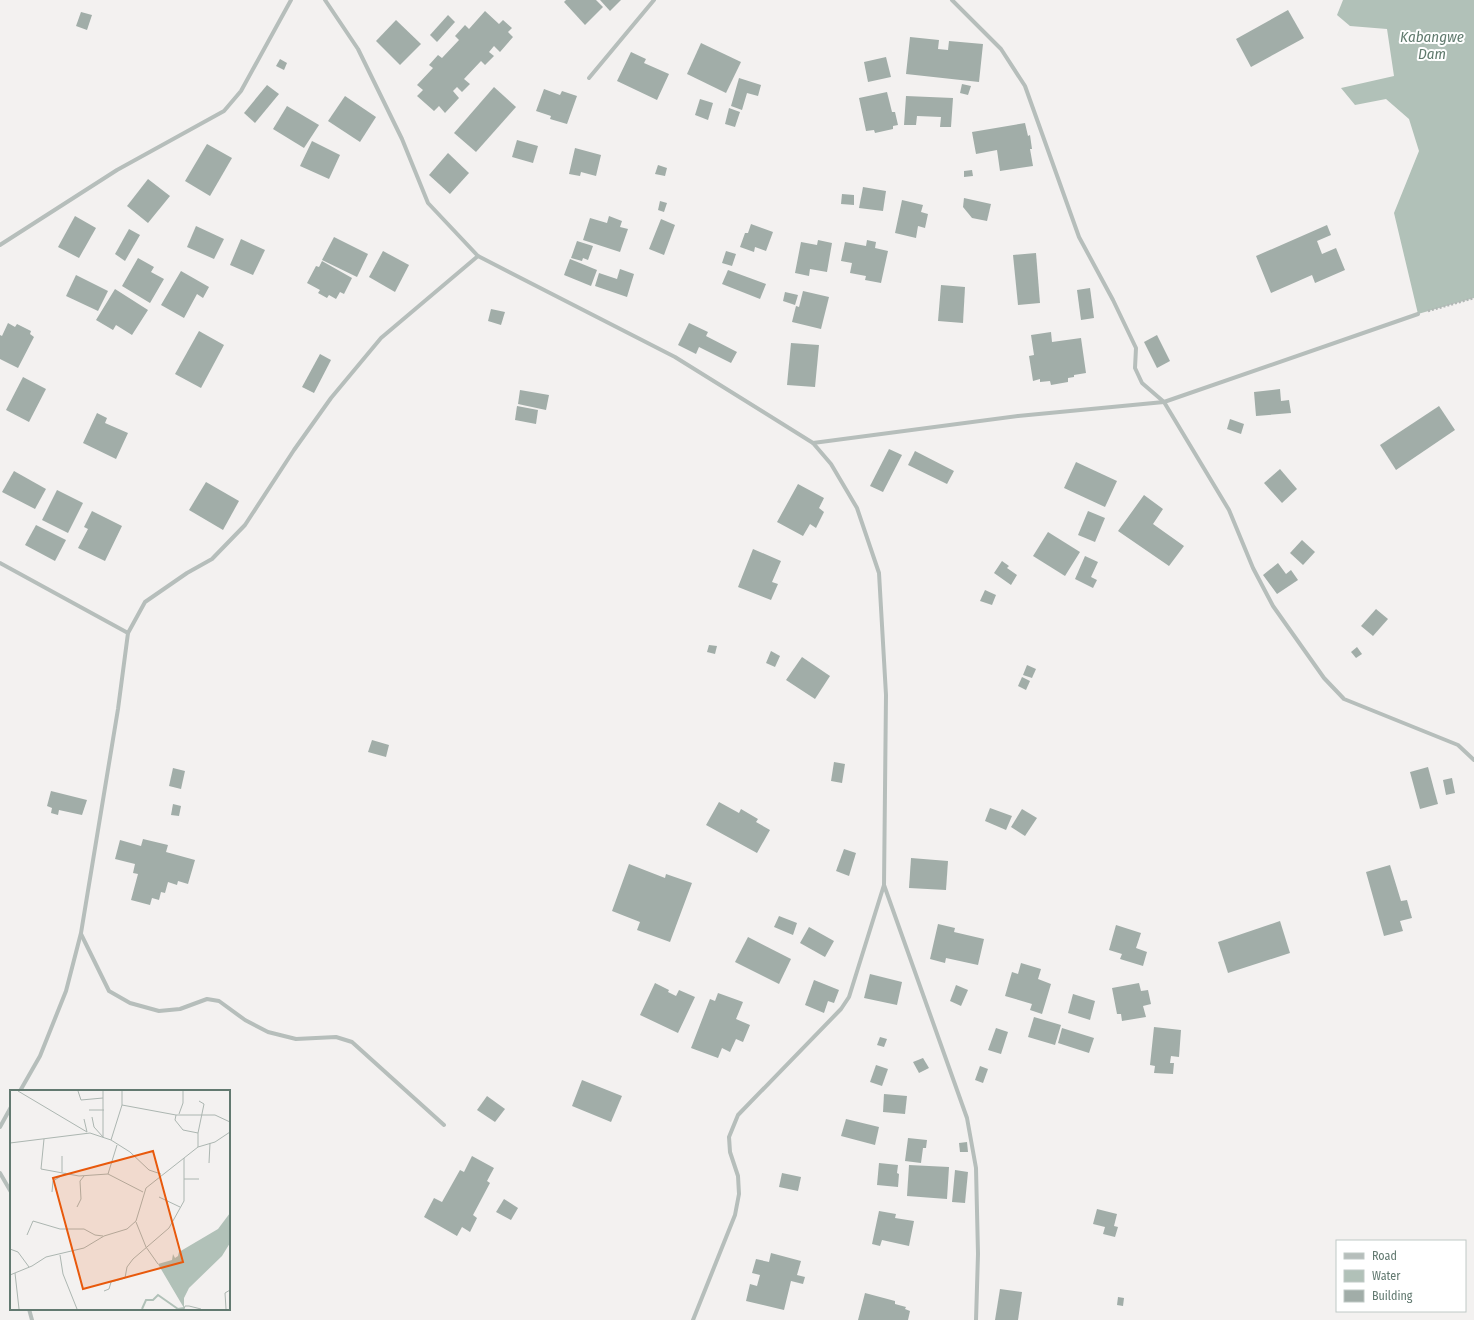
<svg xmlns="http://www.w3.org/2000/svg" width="1474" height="1320" font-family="'Fira Sans Condensed',sans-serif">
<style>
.water{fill:#b1c1b8}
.building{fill:#a1ada8}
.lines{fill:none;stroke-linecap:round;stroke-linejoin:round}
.path{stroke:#b1b7b5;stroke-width:2.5;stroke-dasharray:2 2;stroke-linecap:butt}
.minor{stroke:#b6bebb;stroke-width:4}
.labels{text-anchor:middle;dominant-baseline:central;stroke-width:4;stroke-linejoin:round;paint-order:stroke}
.water-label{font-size:15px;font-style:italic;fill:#617b6e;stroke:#fff}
.inset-river{fill:none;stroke:#b1c1b8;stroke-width:2}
.inset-road{fill:none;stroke:#acb6b1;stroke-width:1}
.view{fill:#e8590c;fill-opacity:0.15;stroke:#e8590c;stroke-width:2}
.inset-edge{fill:none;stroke:#627970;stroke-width:2}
</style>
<rect width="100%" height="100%" fill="#f3f1f0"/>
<!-- water -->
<path class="water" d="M1343,0h131v298l-56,16 -24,-101 25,-62 -10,-32 -23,-20 -31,6 -14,-17 53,-12 -7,-47 -37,-3 -13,-11z"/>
<!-- building -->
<g class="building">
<path d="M566,0h30l7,7 -18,18 -21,-23z"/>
<path d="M600,0h21l-11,11z"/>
<path d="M1288,10l16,28 -53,29 -15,-28z"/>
<path d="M485,11l14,13 4,-4 9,8 -4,4 5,5 -13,15 -6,-6 -5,6 5,4 -9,9 -4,-4 -17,18 6,5 -8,8 -5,-5 -4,4 6,7 -14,15 -6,-7 -5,5 -17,-15 6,-6 -6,-5 16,-17 -4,-3 9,-10 4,3 17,-18 -4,-4 10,-11 4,4z"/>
<path d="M81,12l11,3 -5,15 -11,-4z"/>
<path d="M448,15l7,7 -18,20 -7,-7z"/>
<path d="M396,20l25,24 -21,21 -24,-24z"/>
<path d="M910,37l29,3 -1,9 10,1 1,-9 34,3 -4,38 -73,-8z"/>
<path d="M701,43l40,19 -15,31 -39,-19z"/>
<path d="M631,52l15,7 -2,4 25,11 -12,26 -40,-19z"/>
<path d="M886,57l5,20 -23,5 -4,-20z"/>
<path d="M280,59l7,4 -3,7 -8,-4z"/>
<path d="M739,78l22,7 -3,11 -11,-3 -5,17 -11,-4z"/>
<path d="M962,84l9,2 -3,9 -8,-2z"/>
<path d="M267,85l12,9 -24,29 -11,-10z"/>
<path d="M494,87l22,20 -40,45 -22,-19z"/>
<path d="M544,89l16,6 2,-4 15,5 -10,28 -17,-5 1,-3 -15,-5z"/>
<path d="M887,92l5,20h3l3,13 -5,1v3l-18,4 -1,-3 -8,1 -7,-33z"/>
<path d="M345,96l31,21 -16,25 -32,-21z"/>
<path d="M906,96l47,2 -2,29h-11l1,-10 -24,-1 -1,9h-12z"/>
<path d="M700,99l13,4 -5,17 -13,-5z"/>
<path d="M287,106l32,19 -15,23 -31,-19z"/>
<path d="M729,108l11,4 -5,15 -10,-3z"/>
<path d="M1025,123l3,13 2,-1 2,14h-2l3,17 -33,5 -3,-21 -21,4 -4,-22z"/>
<path d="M517,140l21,6 -5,17 -21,-6z"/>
<path d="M312,141l28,14 -11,24 -29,-13z"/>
<path d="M207,144l25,14 -22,38 -25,-15z"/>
<path d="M575,148l26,7 -5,21 -15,-4 -1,4 -11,-2z"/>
<path d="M448,153l21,20 -19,21 -21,-19z"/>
<path d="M658,165l9,3 -2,8 -10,-2z"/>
<path d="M972,170l1,6 -9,1v-6z"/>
<path d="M148,179l22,17 -22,27 -21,-17z"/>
<path d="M863,187l23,4 -3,20 -24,-3z"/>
<path d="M842,194l12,1v10l-13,-1z"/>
<path d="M964,198l27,6 -4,17 -15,-3 -9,-11z"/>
<path d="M902,200l21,5 -2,7 7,2 -3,14 -7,-2 -2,12 -21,-5z"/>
<path d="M660,201l7,2 -3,9 -6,-2z"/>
<path d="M75,216l21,12 -17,30 -21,-11z"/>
<path d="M609,216l13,5 -2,6 8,2 -8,23 -37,-12 7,-22 17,5z"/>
<path d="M661,219l14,6 -11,30 -15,-6z"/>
<path d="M751,224l22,8 -7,19 -11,-4 -1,5 -14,-5 5,-14h3z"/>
<path d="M1327,225l4,10 -14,6 5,13 14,-6 9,22 -30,13 -3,-8 -41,18 -15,-37z"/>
<path d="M196,226l28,13 -10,20 -27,-12z"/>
<path d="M129,229l11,6 -15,26 -10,-7z"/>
<path d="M334,237l34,17 -11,23 -35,-17z"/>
<path d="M241,239l24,11 -12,25 -23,-10z"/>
<path d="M818,240l14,3 -5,29 -17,-3 -1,7 -14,-3 6,-31 16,3z"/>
<path d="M867,240l9,2 -1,6 13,3 -7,32 -16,-3 1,-4 -16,-3 2,-10 -11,-2 4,-19 21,4z"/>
<path d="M577,241l16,5 -5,14 -5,-2 -1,3 -11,-3z"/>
<path d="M383,251l26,14 -14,27 -26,-15z"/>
<path d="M726,251l10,3 -4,12 -10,-3z"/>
<path d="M1036,253l4,50 -22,2 -5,-50z"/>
<path d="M138,258l16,9 -3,5 13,7 -14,24 -28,-17z"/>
<path d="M570,259l27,11 -6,16 -27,-11z"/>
<path d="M322,261l30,17 -8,16 -4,-2 -4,7 -7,-4 -2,3 -9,-5 2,-3 -13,-7 9,-17 3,1z"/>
<path d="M620,269l14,5 -7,23 -32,-11 4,-13 18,6z"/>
<path d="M728,270l38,14 -6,15 -38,-15z"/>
<path d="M181,271l28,16 -6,11 -6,-4 -13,24 -23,-13z"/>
<path d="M76,275l32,16 -10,20 -32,-15z"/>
<path d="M941,285l24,2 -2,36 -25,-2z"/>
<path d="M1090,288l4,30 -13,2 -4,-30z"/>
<path d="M115,289l33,21 -16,25 -16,-10 -3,5 -17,-10z"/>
<path d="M803,291l26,6 -8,32 -29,-7 4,-16 3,1z"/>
<path d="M785,292l13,3 -3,10 -12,-4z"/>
<path d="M491,309l14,3 -4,13 -13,-4z"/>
<path d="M8,323l7,4 2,-3 14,7 -1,3 4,3 -16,31 -18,-9v-24l2,1z"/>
<path d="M689,323l19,9 -2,4 31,16 -6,11 -32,-16 -3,7 -18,-9z"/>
<path d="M199,331l25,14 -23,43 -26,-14z"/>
<path d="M1051,332l1,10 29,-4 5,35 -12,2v2l-6,1v4l-17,3 -1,-4 -10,1v-3l-7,2 -4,-25 5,-1 -3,-20z"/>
<path d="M1157,335l13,26 -13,7 -13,-26z"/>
<path d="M791,343l28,2 -4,42 -28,-2z"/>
<path d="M320,354l11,6 -17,33 -12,-6z"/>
<path d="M23,377l23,12 -17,33 -23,-12z"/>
<path d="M1280,389l1,12 8,-1 2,13 -35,3 -2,-24z"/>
<path d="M520,390l29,5 -3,15 -28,-6z"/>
<path d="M517,406l21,4 -2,14 -21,-4z"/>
<path d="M1439,406l16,24 -59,40 -16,-25z"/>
<path d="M97,413l10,5 -2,5 23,10 -12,26 -33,-16z"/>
<path d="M1230,419l14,5 -3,10 -14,-5z"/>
<path d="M889,449l13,6 -19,37 -13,-6z"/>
<path d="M915,451l39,20 -7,13 -39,-19z"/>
<path d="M1076,462l41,19 -12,26 -41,-19z"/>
<path d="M1280,469l17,20 -15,14 -18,-20z"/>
<path d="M14,471l32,18 -11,20 -33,-17z"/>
<path d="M206,482l33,19 -16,29 -34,-20z"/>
<path d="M798,484l26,14 -5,10 5,4 -8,16 -6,-4 -7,12 -26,-14z"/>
<path d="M57,490l26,13 -15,30 -26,-13z"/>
<path d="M1144,495l19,14 -10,15 31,22 -15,20 -51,-35z"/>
<path d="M92,511l30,15 -17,35 -27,-13 10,-19 -4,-2z"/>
<path d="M1088,511l17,7 -10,24 -17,-7z"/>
<path d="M36,525l30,15 -11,21 -30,-16z"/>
<path d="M1048,532l32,20 -15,24 -32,-20z"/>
<path d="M1302,540l13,12 -12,13 -13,-12z"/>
<path d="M753,549l28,12 -9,21 6,2 -7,16 -33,-13z"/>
<path d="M1085,556l13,6 -7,15 6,3 -4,8 -18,-9z"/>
<path d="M1002,561l7,5 -2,2 10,7 -6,10 -17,-12z"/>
<path d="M1278,563l8,11 5,-4 7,10 -21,14 -14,-19z"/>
<path d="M985,590l11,5 -4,10 -12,-4z"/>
<path d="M1376,609l12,10 -15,17 -12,-10z"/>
<path d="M709,645l8,1 -2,8 -8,-2z"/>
<path d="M1357,647l5,7 -6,4 -5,-6z"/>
<path d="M771,651l9,5 -5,11 -9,-4z"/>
<path d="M802,657l28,19 -15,23 -29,-19z"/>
<path d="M1027,665l9,4 -4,9 -9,-3z"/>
<path d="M1022,677l8,4 -4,9 -8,-4z"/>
<path d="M372,740l17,5 -3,12 -18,-5z"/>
<path d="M834,762l11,2 -3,19 -11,-2z"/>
<path d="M1428,767l10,37 -18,5 -10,-37z"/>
<path d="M173,768l12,3 -4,18 -12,-3z"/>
<path d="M1452,778l3,15 -9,2 -3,-15z"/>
<path d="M51,791l36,9 -5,15 -23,-5 -1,5 -7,-2 1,-5 -5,-2z"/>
<path d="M719,802l20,11 2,-4 17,10 -2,3 14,8 -13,23 -51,-28z"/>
<path d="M173,804l8,2 -2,10 -8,-1z"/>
<path d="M990,808l22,8 -6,14 -21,-9z"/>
<path d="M1022,809l15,9 -12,18 -14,-9z"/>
<path d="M143,839l25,6 -2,7 29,8 -7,24 -10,-3 -1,4 -9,-3 -3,11 -4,-1 -2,8 -7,-2 -2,7 -19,-5 7,-26 -5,-1 2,-9 -20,-5 5,-19 21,6z"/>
<path d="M844,849l12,4 -7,23 -13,-5z"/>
<path d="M911,858l37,3 -2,29 -37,-2z"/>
<path d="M629,864l36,14 1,-4 26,9 -22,59 -33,-12 3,-8 -28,-11z"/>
<path d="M1390,865l11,36 6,-1 5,18 -12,3 3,10 -19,5 -18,-64z"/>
<path d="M779,916l18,7 -4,12 -19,-8z"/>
<path d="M1280,921l10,32 -62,20 -10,-31z"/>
<path d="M938,924l17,4 -1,4 30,7 -6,26 -32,-7 -1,5 -15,-4z"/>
<path d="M1116,925l25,8 -5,15 11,4 -4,14 -23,-7 2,-5 -13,-4z"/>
<path d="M809,927l25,14 -9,16 -25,-14z"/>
<path d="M748,937l43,22 -12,25 -44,-22z"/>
<path d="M1021,963l20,6 -3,10 13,5 -9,30 -12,-4 2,-6 -27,-8 7,-24 6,2z"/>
<path d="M870,974l32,8 -5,23 -33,-7z"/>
<path d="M814,980l25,10 -5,13 -6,-2 -4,12 -19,-8z"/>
<path d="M655,983l14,7 -1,2 8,4 3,-6 16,7 -17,36 -38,-18z"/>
<path d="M1139,983l2,8 7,-1 3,14 -8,2 3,11 -24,4 -1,-7h-4l-5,-26z"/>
<path d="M956,985l12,5 -7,16 -11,-5z"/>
<path d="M718,993l25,9 -7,17 14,6 -7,17 -7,-3 -6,13 -8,-4 -4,10 -27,-10 19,-49 5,2z"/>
<path d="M1073,994l22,7 -5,19 -22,-7z"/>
<path d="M1034,1017l27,8 -6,20 -27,-8z"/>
<path d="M1154,1027l27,3 -2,27 -8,-1 -1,7h4l-1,11 -19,-1 1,-7 -5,-1z"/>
<path d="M996,1028l12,4 -7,22 -13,-4z"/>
<path d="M1062,1028l32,10 -5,15 -31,-10z"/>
<path d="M880,1037l7,2 -3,8 -7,-2z"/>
<path d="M923,1058l6,10 -10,5 -6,-11z"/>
<path d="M876,1065l12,4 -6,17 -12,-4z"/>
<path d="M980,1066l8,3 -5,14 -8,-3z"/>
<path d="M582,1080l40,16 -11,26 -39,-16z"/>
<path d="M884,1094l23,2 -2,18 -22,-2z"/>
<path d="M487,1096l18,13 -10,13 -18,-12z"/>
<path d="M846,1119l33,8 -4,18 -34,-9z"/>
<path d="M908,1138l19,2 -1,8h-3l-2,15 -16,-2z"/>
<path d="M967,1142l1,10h-8l-1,-9z"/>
<path d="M472,1156l22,12 -7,13 3,2 -17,32 4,3 -7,14 -8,-5 -5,9 -33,-19 10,-19 8,4 18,-32 4,2z"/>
<path d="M879,1163l19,2 -1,8 2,1 -1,13 -21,-2z"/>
<path d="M909,1165l40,2 -2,32 -40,-3z"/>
<path d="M955,1170l13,2 -3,31 -13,-1z"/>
<path d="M782,1173l19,4 -3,14 -19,-4z"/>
<path d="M504,1199l14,9 -7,12 -15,-8z"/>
<path d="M1097,1209l20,5 -3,12 4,1 -3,10 -12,-3 2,-7 -12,-3z"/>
<path d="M879,1211l17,3 -1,4 19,3 -5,25 -27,-6 -2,6 -8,-2z"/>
<path d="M771,1253l30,8 -4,14 8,2 -2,7 -12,-3 -7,29 -38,-9 4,-17 7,2 3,-11 -8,-2 4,-14 13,3z"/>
<path d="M1000,1289l22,3 -4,28h-23z"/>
<path d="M865,1293l30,8v3l11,3 -1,2 5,2 -2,9h-50z"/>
<path d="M1118,1297l6,1 -1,8 -6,-1z"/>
</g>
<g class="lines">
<!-- path -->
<path class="path" d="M1428,311l46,-13"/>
<!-- minor -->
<g class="minor">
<path d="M325,0l33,49 44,90 26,64 50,53 197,101 138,86 18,21 26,44 22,65 7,122 -2,190 83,233 9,50 2,86 -2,66"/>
<path d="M952,0l49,49 24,37 54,151 34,63 23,48 -1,20 7,15 22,19 65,108 24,58 20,38 51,72 20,21 114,46 16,15"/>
<path d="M589,78l65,-78"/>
<path d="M0,245l117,-75 107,-59 17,-20 50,-91"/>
<path d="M813,443l205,-27 146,-14 254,-88"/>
<path d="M0,563l128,70"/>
<path d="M81,934l28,57 21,12 29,8 21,-2 27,-10 12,2 26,19 23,12 28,7 40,-2 16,5 92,83"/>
<path d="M20,1091l20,-35 26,-65 15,-58 37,-224 10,-76 17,-31 42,-29 25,-14 33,-34 49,-75 37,-52 50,-60 97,-82"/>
<path d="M0,1127l11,-20"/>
<path d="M0,1173l11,19"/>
<path d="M29,1309l3,11"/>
<path d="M693,1320l42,-105 4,-21 -1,-18 -8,-24 -1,-15 9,-22 103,-106 8,-12 35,-112"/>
</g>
</g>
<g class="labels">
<!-- water labels -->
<g class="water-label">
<text x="1432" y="37">Kabangwe<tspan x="1432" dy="17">Dam</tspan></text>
</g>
</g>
<!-- overview -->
<g transform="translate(10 1090)">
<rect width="220" height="220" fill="#f3f1f0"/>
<path d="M220,123v30l-8,13 -33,32 -5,10v10l-26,-44 14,-4 1,-6 2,4 3,-2 1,-4 39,-23z" fill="#b1c1b8"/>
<path class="inset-river" d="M132,219l4,-9h7l5,-5 20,14 6,-1"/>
<path class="inset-road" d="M8,1l69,41M68,1l3,9 22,-2M93,1v46M112,15v-14M79,20h15M169,24l4,-11v-12M166,25l-1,5 8,10 15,3M82,27l2,10 9,10M74,29l3,13M34,49l-3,30 38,7 29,-2 35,18M101,50l11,-35 54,10h39l15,7M0,53l80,-10 21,7 19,12 19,18 12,4M188,57v-14l6,-29 -5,-3M52,66v16M199,73l1,-20M98,84l9,-29M174,89h15M42,102l1,-11 13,-8M149,107l21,10M67,117l4,-8 -1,-18 4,-5M126,132l10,25 12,17M17,145l6,-14 27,8h24l11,6 8,1M0,159l8,3 11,15M50,165l3,19 14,35M5,183l4,36M0,185l22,-9 14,-9 38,-9 20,-12 23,-7 9,-8 10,-33 52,-41 17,-5 15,-10M94,201l5,-2 2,-7 14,-4 2,-11 6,-8 36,-31 15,-27v-43M174,219l1,-3h4l12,3M216,219l-1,-16 5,-3"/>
<path class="view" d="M143,61l30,111 -100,27 -30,-111z"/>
<rect width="220" height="220" class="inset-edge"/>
</g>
<!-- legend -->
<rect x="1336" y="1240" width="130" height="72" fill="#ffffff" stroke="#c0c9c6"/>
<rect x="1344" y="1253" width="20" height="6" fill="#b6bebb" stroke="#c0c9c6"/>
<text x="1372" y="1260" font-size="12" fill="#627970">Road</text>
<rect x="1344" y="1270" width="20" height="12" fill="#b1c1b8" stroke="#c0c9c6"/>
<text x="1372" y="1280" font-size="12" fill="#627970">Water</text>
<rect x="1344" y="1290" width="20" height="12" fill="#a1ada8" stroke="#c0c9c6"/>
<text x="1372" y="1300" font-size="12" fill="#627970">Building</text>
</svg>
